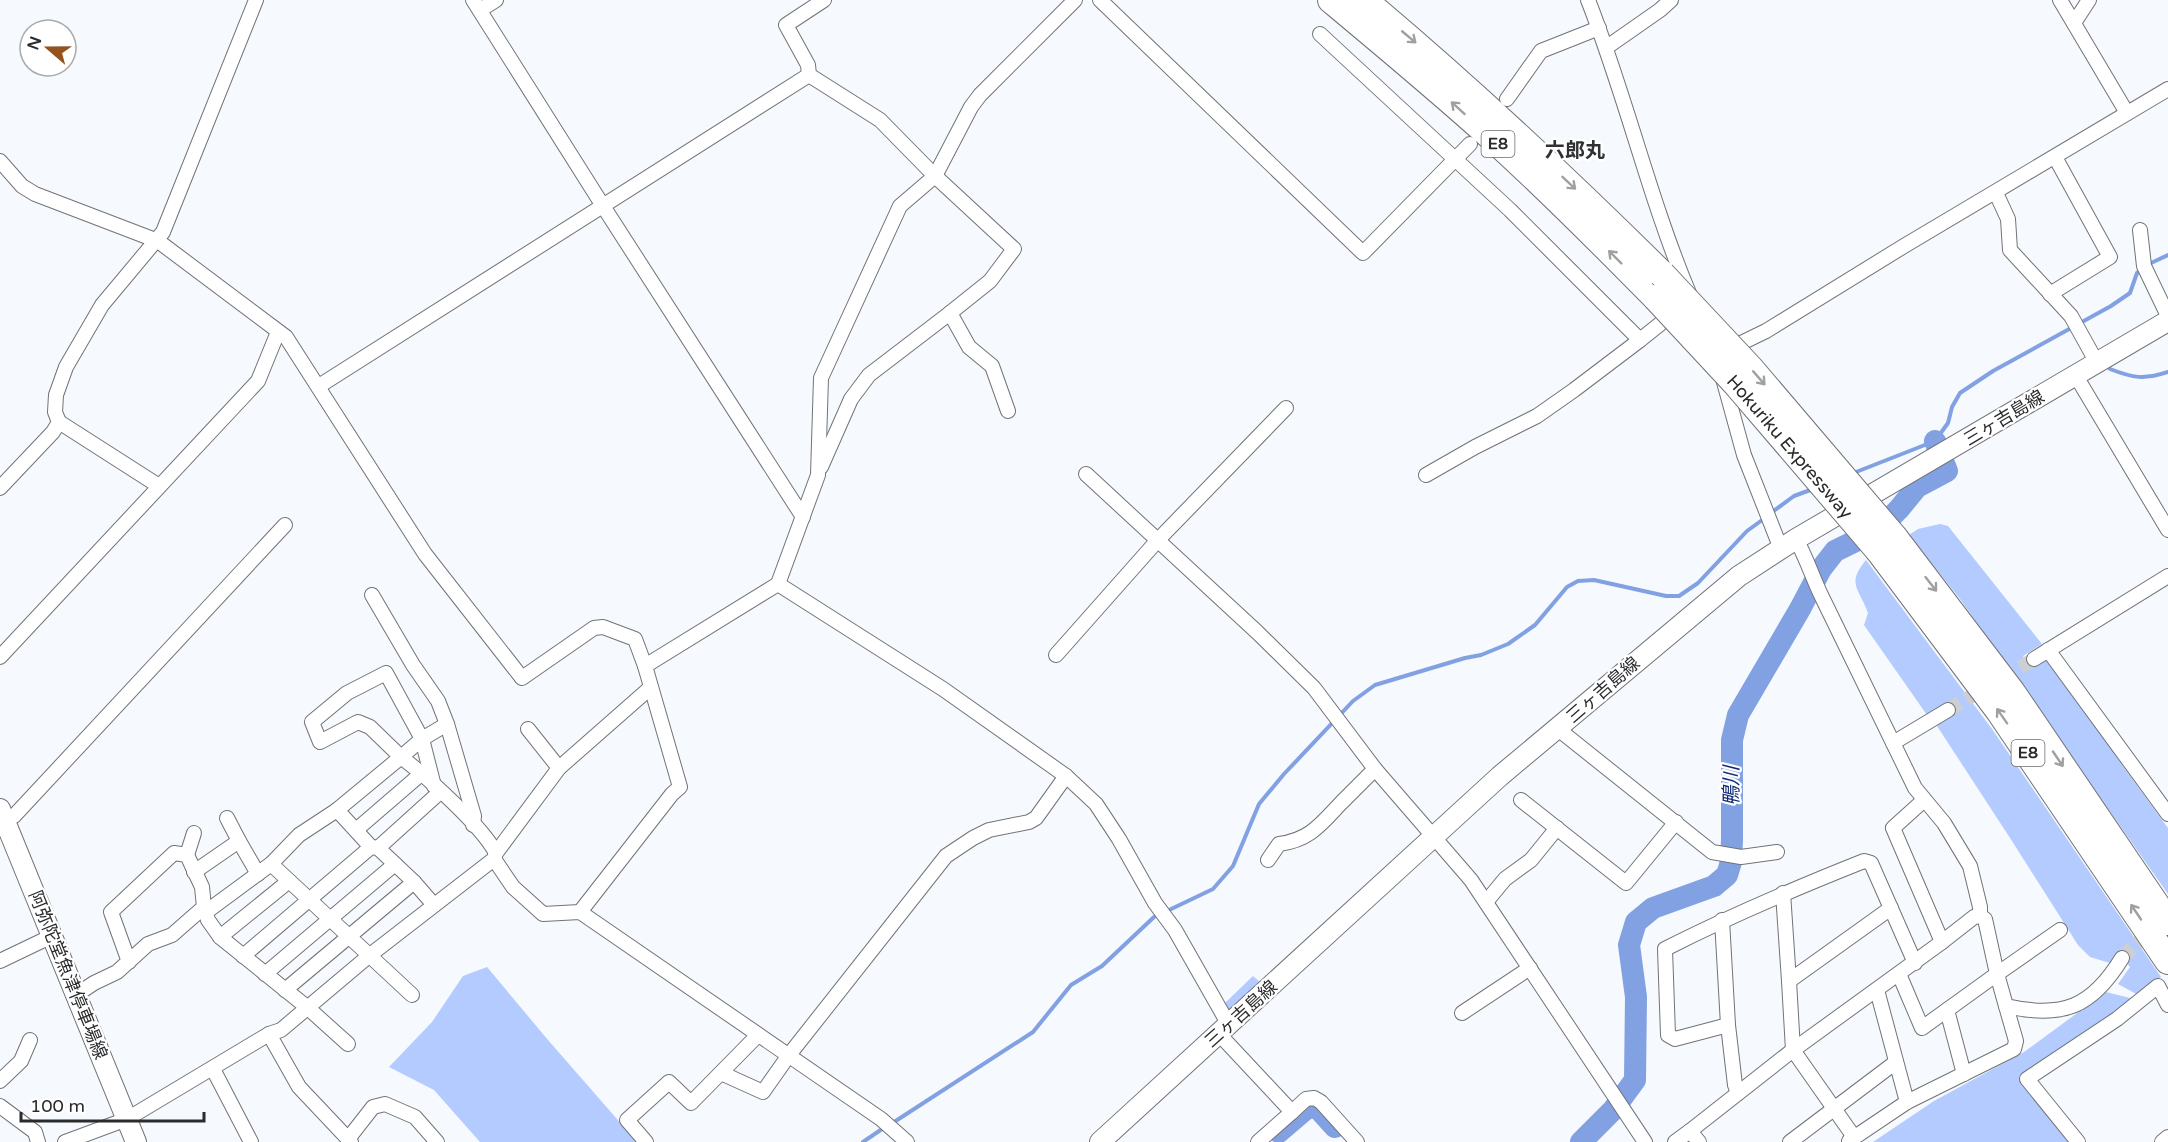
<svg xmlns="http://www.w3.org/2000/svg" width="2168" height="1142" font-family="'Varela Round','Noto Sans JP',sans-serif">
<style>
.green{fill:#b3cbfe}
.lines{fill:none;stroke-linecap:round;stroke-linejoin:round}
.stream{stroke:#82a1e3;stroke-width:4}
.river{stroke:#82a1e3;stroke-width:22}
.street-tunnel{stroke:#cdd0d3;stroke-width:14;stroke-dasharray:14 7;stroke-linecap:butt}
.street-casing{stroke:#717377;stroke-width:16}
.secondary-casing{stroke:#717377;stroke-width:22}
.highway-casing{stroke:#717377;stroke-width:28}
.street{stroke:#fff;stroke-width:14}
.secondary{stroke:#fff;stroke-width:20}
.highway{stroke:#fff;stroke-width:26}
.highway-bridge-casing{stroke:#717377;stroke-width:28;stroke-linecap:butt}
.highway-bridge{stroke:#fff;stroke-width:26}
.oneway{stroke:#9fa0a0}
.labels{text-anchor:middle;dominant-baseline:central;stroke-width:4.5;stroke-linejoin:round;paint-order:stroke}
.shield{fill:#fff;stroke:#6a6b6c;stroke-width:1.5}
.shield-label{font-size:16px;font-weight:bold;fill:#2a2b2d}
.street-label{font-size:18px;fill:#2a2b2d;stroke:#fff}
.neighbourhood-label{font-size:20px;font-weight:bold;fill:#2f3134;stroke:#fff}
.water-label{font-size:20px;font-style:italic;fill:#102b77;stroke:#fff}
</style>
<rect width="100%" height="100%" fill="#f6f9fd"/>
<!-- green -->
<g class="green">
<path d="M1940,524l8,2 94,118 -19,12 7,10 20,-10 72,109 46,63v66l-208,-295 -51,-64 9,-6z"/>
<path d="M1866,560l126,169 169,248 -23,18 -20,-11 12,-17 -13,-15 -7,11 -20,-6 -12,-12 -66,-104 -75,-115 11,-10 -5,-10 -16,9 -63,-90 4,-12c-9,-25 -22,-29 -2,-53z"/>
<path d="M487,967l61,73 89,102h-157l-46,-52 -45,-23 43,-45 31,-46z"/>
<path d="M1253,976l8,7 -32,27 -4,-7z"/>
<path d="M2106,992l28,7 -112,79 49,64h-198l61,-41 90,-49z"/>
</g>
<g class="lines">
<!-- stream -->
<g class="stream">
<path d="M2110,369c23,9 34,11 58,3"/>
<path d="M1851,474l84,-33 13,-18 4,-16 8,-14 33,-22 118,-65 19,-13 7,-20 14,-10 17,-8"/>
<path d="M1771,513l23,-17 19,-7"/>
<path d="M1167,911l46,-22 20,-23 26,-62 25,-30 69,-73 22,-16 90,-27 16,-3 27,-11 27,-19 32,-38 11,-6 16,-1 72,16h13l19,-13 49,-52 18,-13"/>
<path d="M891,1124l142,-92 38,-47 31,-19 52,-49 6,-3"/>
<path d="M863,1142l22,-15"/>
</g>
<!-- river -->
<g class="river">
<path d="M1279,1132l27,-23 10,-3 19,21"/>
<path d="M1581,1142l32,-32 22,-30 1,-83 -7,-52 7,-23 17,-14 61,-22 13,-11 4,-13 1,-22v-100l6,-25 62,-106 21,-40 14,-18 43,-21 21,-21 18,-22 30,-16 -12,-30"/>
</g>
<!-- street-tunnel -->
<g class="street-tunnel">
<path d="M1948,710l86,-51"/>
<path d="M2122,958l29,-28"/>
</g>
<!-- street casing -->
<g class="street-casing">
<g id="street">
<path d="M473,0l130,206 200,311"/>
<path d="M1100,0l263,253 107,-109"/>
<path d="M1588,0c38,96 61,198 101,293"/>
<path d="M2060,0l67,113"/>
<path d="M480,10l16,-10"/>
<path d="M2074,23l15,-23"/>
<path d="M1320,34l190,176 130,130 20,-16"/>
<path d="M1607,47l53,-37 11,-10"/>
<path d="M809,75l71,45 55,56 79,73 -24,32 -40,32 19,34 23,19 16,45"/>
<path d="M809,75l-1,-10 -22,-40 38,-25"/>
<path d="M1507,99l34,-48 58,-23"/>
<path d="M0,161l22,25 13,8 123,47 128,96 139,217 97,124 72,-50 9,-1 32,12 10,27 35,121 -8,7 -92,118"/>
<path d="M1996,193l12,26 2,31 61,66 26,47"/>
<path d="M2140,230l4,36 24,50"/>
<path d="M2050,294l60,-37 -55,-100"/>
<path d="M1729,349l37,-18 138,-85 264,-157"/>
<path d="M1722,375l22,80 37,94"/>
<path d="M2076,376l92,154"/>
<path d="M319,386l490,-311"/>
<path d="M59,422l100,64"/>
<path d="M821,467l30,-68 18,-24 81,-62"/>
<path d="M1086,474l171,158 57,56 61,81 96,111 174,262"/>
<path d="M1426,475l49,-28 62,-31 37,-26 66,-50"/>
<path d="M0,488l53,-56 6,-10 -4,-10 1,-17 10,-28 36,-62 61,-73 93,-232"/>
<path d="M1796,539c10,18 16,37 25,56l94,193 29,35 26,43 10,41v9l5,3 12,55 -50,36 17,64"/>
<path d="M778,584l165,105 123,87 30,28 23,35 36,64 20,27 54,95"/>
<path d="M372,595l41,70 25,36 9,23"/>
<path d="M2048,650l120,164"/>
<path d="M1056,655l101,-114 129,-133"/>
<path d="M0,657l258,-276 20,-49"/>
<path d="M2034,659l134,-83"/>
<path d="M645,666l133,-82 40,-109 3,-97 79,-172 35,-30 36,-69 9,-12 95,-95"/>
<path d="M386,673l36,66 -21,18 -31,-30 -12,-5 -38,20 -8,-20 35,-29z"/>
<path d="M528,729l31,39"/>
<path d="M1558,729l154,123 29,5 36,-5"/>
<path d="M1893,743l55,-33"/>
<path d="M434,786l-12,-47 25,-15 27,92 -1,9"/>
<path d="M1521,800l105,83 50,-61"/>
<path d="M337,810l64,-53c26,20 80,68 95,96"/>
<path d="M0,824l14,-8 271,-291"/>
<path d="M356,830l65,-56"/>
<path d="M239,841l19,33"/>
<path d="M378,848l62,-56"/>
<path d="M187,855l7,-22"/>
<path d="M494,859l19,28 30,27 37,-2 301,207 26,23"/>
<path d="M1268,860l11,-16c31,-4 42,-20 62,-41 11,-11 23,-23 34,-34"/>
<path d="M271,864l141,131"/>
<path d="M194,872l45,-31 -12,-23"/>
<path d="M414,882l20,23"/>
<path d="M1783,893l6,88"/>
<path d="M1486,902l19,-23 26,-19 26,-32"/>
<path d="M204,907l4,13 12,17 88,71 40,36"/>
<path d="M206,912l65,-48 28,-29 38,-25 34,37"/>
<path d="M1722,920l6,105 7,60 3,8"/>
<path d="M2060,930l-63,44 9,32c57,13 86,1 116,-48"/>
<path d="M220,937l69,-56"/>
<path d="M1942,942l32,-25 6,-1"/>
<path d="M243,956l128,-109 7,1 17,16 -130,110"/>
<path d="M0,961l52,-25"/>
<path d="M1899,974l23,54 25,-18"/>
<path d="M285,990l129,-108 -19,-18"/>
<path d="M1877,990l30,112"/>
<path d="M76,995l18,-12 23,-11 31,-28 24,-9 32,-28 -2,-20 -15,-32 -13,-2 -63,59 18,50"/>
<path d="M1462,1013l68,-45"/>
<path d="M1728,1025l-53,14 -7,-4 -3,-86c65,-33 131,-61 199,-88l7,2 44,100"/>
<path d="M269,1034l30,53 52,55"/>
<path d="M1219,1034l73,78 14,-13 8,-1 7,4 36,40"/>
<path d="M213,1069l38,73"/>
<path d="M721,1073l42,19 26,-37 157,-199 27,-18 16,-8 40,-8 7,-4 30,-42"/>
<path d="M0,1081l21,-20 9,-21"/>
<path d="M0,1106l35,26 3,10"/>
<path d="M1690,1131l103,-81 149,-108 -49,-114 31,-28"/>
<path d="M1854,1137l-61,-87 -4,-69 102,-73"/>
<path d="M348,1139l25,-32 12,-3 30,13 22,25"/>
<path d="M1849,1141l58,-39 107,-53 2,-8 -10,-35"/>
<path d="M65,1142l62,-23 142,-85 12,-4 89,-75 124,-96 2,-6 63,-85 91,-80"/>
<path d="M646,1142l-19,-22 42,-38 22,21 67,-68"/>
<path d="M1258,1142l34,-30"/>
<path d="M1675,1142l15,-11 9,11"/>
<path d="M1790,1142l106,-80"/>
<path d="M2078,1142l-51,-63 90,-60 41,-33 10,19"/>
<path d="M2162,1142l6,-5"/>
</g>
</g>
<!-- secondary casing -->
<g class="secondary-casing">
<g id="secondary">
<path d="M0,809l136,333"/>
<path d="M1100,1142l400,-366 239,-200 57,-37 372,-218"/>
</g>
</g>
<!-- highway casing -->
<g class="highway-casing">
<g id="highway">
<path d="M1331,0c54,45 107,89 159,136 57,52 112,107 166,162"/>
<path d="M1364,0c104,87 202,179 298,274"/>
<path d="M1895,538l117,154 156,230"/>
<path d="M1879,551l120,160 169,250"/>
</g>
</g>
<!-- street -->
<use href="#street" class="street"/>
<!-- secondary -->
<use href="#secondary" class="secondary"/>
<!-- highway -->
<use href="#highway" class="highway"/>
<!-- highway-bridge casing -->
<g class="highway-bridge-casing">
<g id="highway-bridge">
<path d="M1662,274l89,95 144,169"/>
<path id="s1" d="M1656,298l80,86 143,167"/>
</g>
</g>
<!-- highway-bridge -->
<use href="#highway-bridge" class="highway-bridge"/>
</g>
<!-- one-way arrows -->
<defs><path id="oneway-shaft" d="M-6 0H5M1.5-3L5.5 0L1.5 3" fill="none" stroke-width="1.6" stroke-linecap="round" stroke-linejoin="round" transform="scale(1.5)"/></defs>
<g class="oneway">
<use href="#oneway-shaft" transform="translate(1409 37) rotate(40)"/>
<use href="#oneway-shaft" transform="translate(1458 108) rotate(-138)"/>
<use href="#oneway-shaft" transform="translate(1569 183) rotate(43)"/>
<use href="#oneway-shaft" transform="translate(1615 257) rotate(-135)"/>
<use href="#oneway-shaft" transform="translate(1759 378) rotate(49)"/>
<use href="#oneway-shaft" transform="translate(1931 584) rotate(52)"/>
<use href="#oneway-shaft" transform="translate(2002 716) rotate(-125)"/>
<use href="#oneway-shaft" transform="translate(2058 759) rotate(56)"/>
<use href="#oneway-shaft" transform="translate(2136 912) rotate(-124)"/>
</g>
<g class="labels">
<!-- shield labels -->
<g class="shield">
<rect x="1481.5" y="131" width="33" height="26" rx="4.5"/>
<rect x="2011.5" y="740" width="33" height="26" rx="4.5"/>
</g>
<g class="shield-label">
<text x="1498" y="144">E8</text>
<text x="2028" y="753">E8</text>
</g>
<!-- street labels -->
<g class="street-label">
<text transform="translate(2004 418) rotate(-31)">三ヶ吉島線</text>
<text stroke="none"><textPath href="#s1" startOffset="200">Hokuriku Expressway</textPath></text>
<text transform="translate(1603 690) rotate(-41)">三ヶ吉島線</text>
<text transform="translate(68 975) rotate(68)">阿弥陀堂魚津停車場線</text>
<text transform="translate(1241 1014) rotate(-42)">三ヶ吉島線</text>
</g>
<!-- neighbourhood labels -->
<g class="neighbourhood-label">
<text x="1575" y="151">六郎丸</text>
</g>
<!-- water labels -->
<g class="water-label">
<text transform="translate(1732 786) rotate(-90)">鴨川</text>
</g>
</g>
<!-- north arrow -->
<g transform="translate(48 48) rotate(290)"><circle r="28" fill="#ffffff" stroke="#aaaaab" stroke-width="1.5"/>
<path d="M0-4.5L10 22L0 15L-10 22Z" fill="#93521e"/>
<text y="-9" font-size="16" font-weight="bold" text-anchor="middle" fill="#2a2b2d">N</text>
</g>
<!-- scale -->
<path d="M21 1112v9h183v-9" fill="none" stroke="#2a2b2d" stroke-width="3"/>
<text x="30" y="1112" font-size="18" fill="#2a2b2d" stroke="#ffffff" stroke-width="4.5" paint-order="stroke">100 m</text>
</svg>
